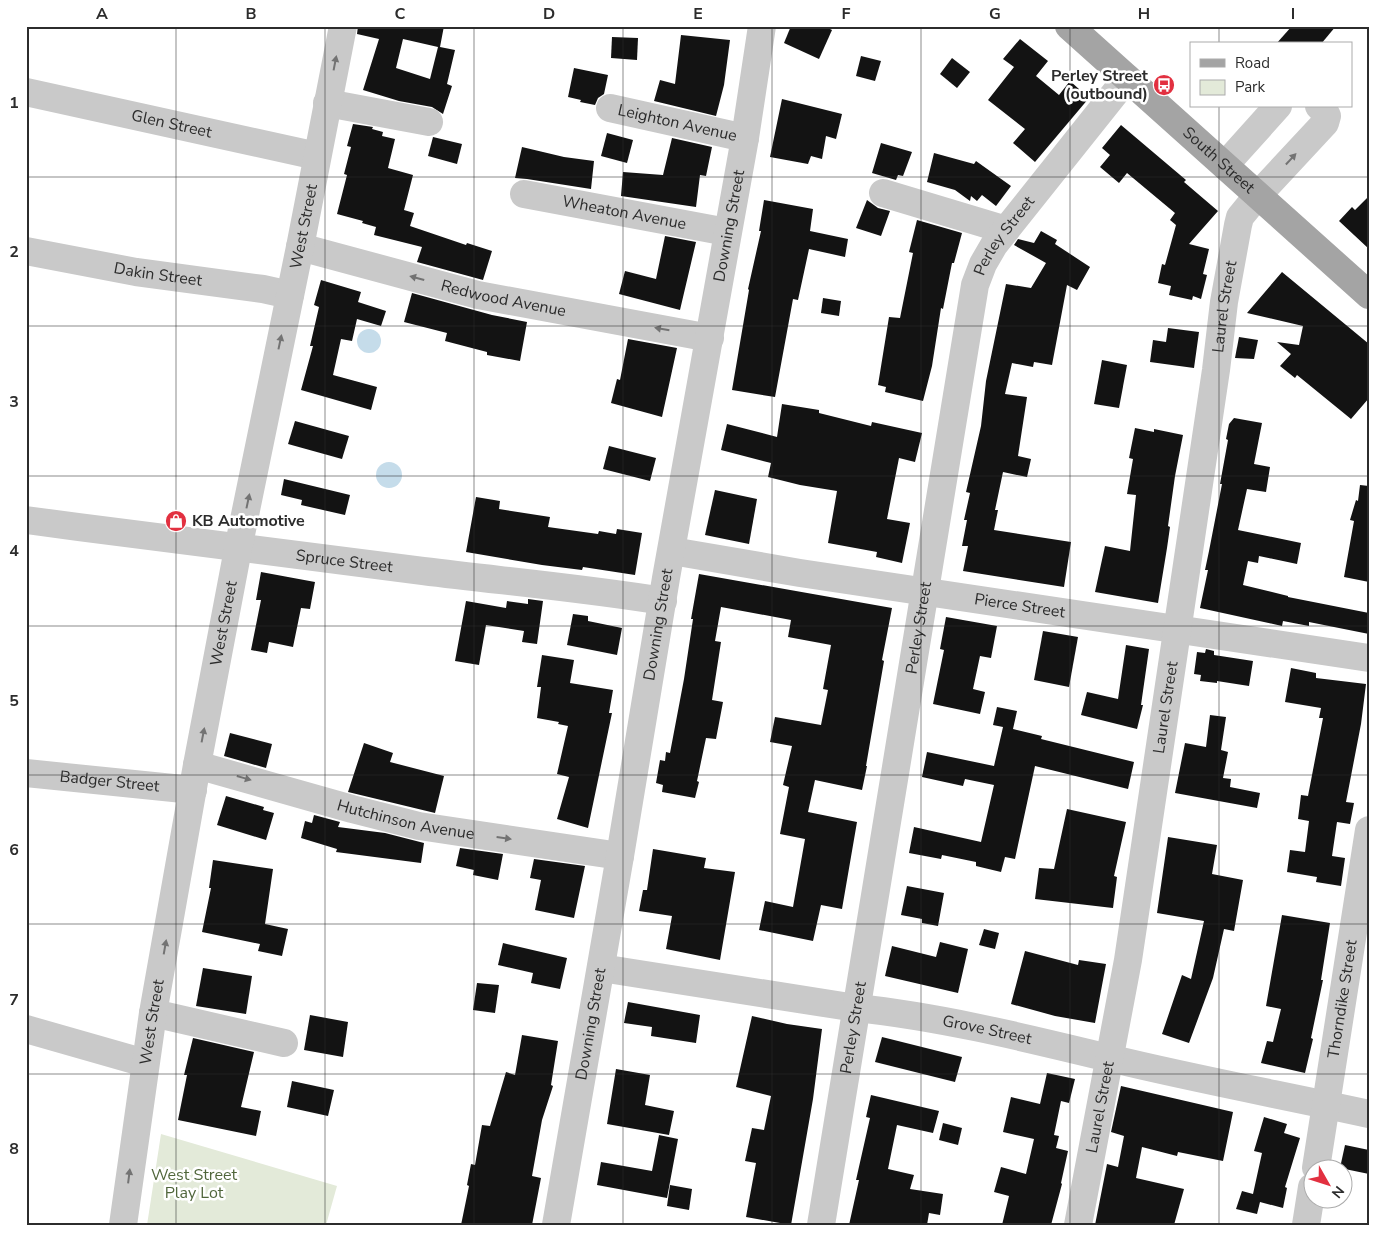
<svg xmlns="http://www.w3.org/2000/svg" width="1395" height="1251" font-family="'Nunito Sans',sans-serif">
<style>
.green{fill:#e3ead9}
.water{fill:#c5dcea}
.building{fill:#131313;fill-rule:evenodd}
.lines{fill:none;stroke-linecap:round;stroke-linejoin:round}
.minor{stroke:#c9c9c9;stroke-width:28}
.major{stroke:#a4a4a4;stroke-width:28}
.oneway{fill:#737373}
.grid{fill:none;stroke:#2c2c2c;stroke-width:1;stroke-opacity:0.55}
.labels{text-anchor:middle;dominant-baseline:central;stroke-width:5;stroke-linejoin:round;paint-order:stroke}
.poi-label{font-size:16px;font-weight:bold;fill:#2c2c2c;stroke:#fff;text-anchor:end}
.street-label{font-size:16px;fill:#2c2c2c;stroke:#fff}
.park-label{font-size:16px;fill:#50663b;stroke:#fff}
.neatline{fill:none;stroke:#2c2c2c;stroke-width:2}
.grid-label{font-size:16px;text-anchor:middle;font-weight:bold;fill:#2c2c2c}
</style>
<rect width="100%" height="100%" fill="#fff"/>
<!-- green -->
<path class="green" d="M161,1134l176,52 -11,39h-179z"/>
<!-- water -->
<g class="water">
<circle cx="369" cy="341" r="12"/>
<circle cx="389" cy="475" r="13"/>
</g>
<!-- building -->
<g class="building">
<path d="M358,26h86l-4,21 15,3 -8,34 5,2 -9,28 -11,-7 -33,-6 -36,-11 16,-51 -22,-5zM403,39l35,8 -8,32 -34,-11z"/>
<path d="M791,26h33l8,4 -13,29 -35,-16z"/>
<path d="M1292,26h44l-15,18h-45z"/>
<path d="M681,35l49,5 -6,45 -8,31 -62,-15 6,-21 15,4z"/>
<path d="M612,37l26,1 -1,22 -26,-2z"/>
<path d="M1020,39l28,22 -12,15 23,19 11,-14 19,17 -54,64 -22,-19 12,-14 -37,-29 26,-33 -11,-8z"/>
<path d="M861,56l20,5 -6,20 -19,-5z"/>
<path d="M952,58l18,14 -13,16 -17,-14z"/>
<path d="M574,68l34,7 -4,19 -6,4 -3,7 -15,-3 1,-2 -13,-3z"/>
<path d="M782,99l60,15 -6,25 -10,-3 -4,23 -11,-3 -3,8 -38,-7z"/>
<path d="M353,124l20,3 -1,2 11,3 -1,4 13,3 -7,29 25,7 -9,35 10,3 -4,13 56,19 1,-2 25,8 -9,29 -66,-18 5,-15 -48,-12 2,-8 -14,-4 1,-2 -26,-7 10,-39 -3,-1 7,-27 -4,-1z"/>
<path d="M1121,125l65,55 -2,2 34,29 -29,33 20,5 -6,25 4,1 -6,24 -8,-3 -1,4 -23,-5 2,-9 -13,-3 4,-19 3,1 11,-40 -6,-5 5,-7 -48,-40 -8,10 -19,-16 10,-12 -8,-7z"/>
<path d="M607,133l26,7 -6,23 -26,-7z"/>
<path d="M433,137l29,7 -5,20 -29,-8z"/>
<path d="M672,138l40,9 -6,29 -6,-1 -4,32 -75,-11 2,-24 40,3z"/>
<path d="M881,143l31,9 -9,24 -5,-1 -2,5 -24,-7z"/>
<path d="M522,147l42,10 30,4 -3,28 -64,-10 -12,-1z"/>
<path d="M934,153l40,11 2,-3 35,25 -15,20 -14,-11 -5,6 -6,-5 -1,5 -15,-11 -28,-8z"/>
<path d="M1369,196v53l-30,-28 13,-14 3,3z"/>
<path d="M764,200l49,9 -3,22 38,8 -3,18 -36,-8 -11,51 -5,-1 -18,98 -43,-7 17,-100 -1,-1 13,-58h-2z"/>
<path d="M867,200l11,8 12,3 -9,25 -25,-8z"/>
<path d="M917,220l45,13 -8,30h-2l-9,46 -2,-1 -9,58 -9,35 -38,-9 1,-5 -8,-2 11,-68 11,1 13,-65 -4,-1z"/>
<path d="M1041,231l16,9 -2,4 35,23 -13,23 -10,-5 -15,80 -18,-3 -1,5 -21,-4 -7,31 22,3 -9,59 13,3 -4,18 -24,-5 -8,38h3l-4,20 77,12 -7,45 -101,-16 5,-25h-6l5,-26h-3l6,-27 -4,-1 15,-66 5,-45 20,-97 25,4 15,-25 -32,-18 4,-6 16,4z"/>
<path d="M665,236l31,6 -16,68 -61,-16 6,-23 31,8z"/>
<path d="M1282,272l87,72v54l-18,21 -54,-44 -2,3 -15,-12 11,-12 -14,-12 22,3 4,-19 -56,-13z"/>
<path d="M321,280l40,12 -3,10 28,9 -5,15 -24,-7 -5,22 -11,-2 -8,36 44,12 -6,23 -70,-20 12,-44h-3l9,-39 -5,-2z"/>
<path d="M412,293l80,22 35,7 -7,39 -33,-6v-3l-42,-11 2,-8 -43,-11z"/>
<path d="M823,298l18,3 -2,15 -18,-3z"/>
<path d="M1168,328l31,4 -5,36 -44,-6 3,-22 13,2z"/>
<path d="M1239,337l19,3 -4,19 -19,-1z"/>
<path d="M628,339l49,9 -15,69 -51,-14 6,-24 3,1z"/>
<path d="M1102,360l25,5 -8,43 -25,-4z"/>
<path d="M782,404l37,6v3l52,13 1,-4 50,11 -7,29 -16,-4 -12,61 23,4 -8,40 -26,-6 1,-5 -49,-9 9,-52 -37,-6 -32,-8 3,-14 -50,-13 6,-26 50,13z"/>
<path d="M1234,418l28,5 -8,41 16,3 -4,25 -19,-3 -9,41 63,13 -4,21 -38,-8 -1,7 -10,-2 -5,24 45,11v1l81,16v21l-60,-12v4l-26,-5 -1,5 -82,-18 8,-38h-3l4,-19 13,-67h-2l8,-44 -2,-1 3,-15z"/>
<path d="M295,421l54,15 -7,23 -54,-15z"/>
<path d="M1135,428l19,4v-3l29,6 -8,41 -7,50 2,1 -3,21 -9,55 -63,-11 10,-46 25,5 6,-56 -9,-1 6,-35 -4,-1z"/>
<path d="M609,446l47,12 -6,23 -47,-12z"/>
<path d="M284,479l66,16 -5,20 -44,-10 1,-5 -21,-5z"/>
<path d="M1360,485l9,1v96l-25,-5 10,-56 -4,-1 6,-20 2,1z"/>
<path d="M715,490l42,9 -8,45 -44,-9z"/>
<path d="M476,497l24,4 -1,8 51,8 -2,10 50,7 1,-3 17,3 1,-5 25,4 -7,42 -52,-8 -1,3 -40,-5 -76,-13z"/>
<path d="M261,572l54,10 -5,27 -9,-1 -8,39 -24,-5 -2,11 -16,-3 10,-50h-5z"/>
<path d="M699,574l193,34 -10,52 2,1 -18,105h1l-5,24 -47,-10 -7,32 49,10 -15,87 -21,-4 -8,36 -54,-11 6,-29 28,6 12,-68 -25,-5 9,-47 -6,-2 9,-39 -22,-4 5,-25 46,8 7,-35 -5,-1 8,-44 -43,-8 3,-17 -70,-13 -6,34 6,1 -9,58 11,2 -7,37 -10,-1 -9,43 2,1 -4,16 -33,-6 1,-7 -7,-2 4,-23 5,1 1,-9 4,1 14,-74 9,-60h-2z"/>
<path d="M528,599l15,2 -6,43 -15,-2 2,-11 -38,-6 -7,40 -24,-4 11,-60 40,7 1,-7 21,3z"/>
<path d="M573,614l15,2v5l34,7 -5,27 -50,-10z"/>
<path d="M946,617l51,9 -6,32 -11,-2 -7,33 12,3 -5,22 -47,-10 11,-54 -4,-1z"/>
<path d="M1043,631l35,6 -9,50 -35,-7z"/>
<path d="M1126,645l23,4 -8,56h2l-6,24 -56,-14 6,-23 31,7z"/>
<path d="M1206,649l8,2v4l39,6 -4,25 -32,-5v2l-17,-2 1,-6 -7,-1 3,-22 8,1z"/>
<path d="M542,655l32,5 -4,23 43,7 -4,23h3l-24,115 -31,-9 12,-42 -12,-3 11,-48 -10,-2 1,-2 -22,-4 4,-31h-4z"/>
<path d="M1291,668l25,5v5l50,6 -5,40 -15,78 8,1 -4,21 -13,-2 -5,34 13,2 -4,28 -25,-4 1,-5 -30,-5 3,-22 15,2 4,-31 -11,-2 3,-24 7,1 15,-78h-4l2,-10 -36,-6z"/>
<path d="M997,707l20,4 -4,18 29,7 -1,3 93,23 -6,27 -93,-23 -20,93 -10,-2 -4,15 -25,-6v-4l-34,-7 -1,4 -32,-6 5,-26 67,15 13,-57 -29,-6 -2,7 -41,-9 5,-25 67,14 9,-39 -10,-2z"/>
<path d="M1210,715l16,2 -5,33 7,2 -5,26 8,1 -1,8 30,6 -3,15 -82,-15 10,-50 21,4z"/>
<path d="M230,733l42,11 -6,24 -42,-12z"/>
<path d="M364,743l29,10 -3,9 54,14 -9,37 -87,-21z"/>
<path d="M226,796l38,11 -1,3 11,3 -8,27 -49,-15z"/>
<path d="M1067,809l59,13 -12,54 3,1 -4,31 -78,-9 4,-31 15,1z"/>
<path d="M314,815l26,7 -2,5 47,6 39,10 -3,20 -85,-11 1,-3 -36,-11 4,-17 7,2z"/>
<path d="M1168,837l49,8 -5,29 31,6 -9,51 -10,-2 -11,49 -24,65 -27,-9 20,-59 9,4 13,-58 -47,-8z"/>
<path d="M460,848l43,6 -5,26 -25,-5 1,-5 -18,-4z"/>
<path d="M653,849l53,9 -2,10 31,4 -15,88 -54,-11 6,-33 -33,-5 4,-21h4z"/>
<path d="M534,859l51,7 -11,52 -39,-8 6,-30 -11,-2z"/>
<path d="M213,860l60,9 -8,55 23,5 -6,27 -24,-5 2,-7 -58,-12 9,-44h-2z"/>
<path d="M907,886l37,7 -6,33 -16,-3v-4l-21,-4z"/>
<path d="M1282,915l48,8 -9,57h2l-12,58 2,1 -8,34 -44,-10 6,-22 6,1 8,-33 -15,-3z"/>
<path d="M984,929l15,4 -4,16 -16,-4z"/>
<path d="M940,942l28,7 -10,44 -73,-17 7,-30 44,11z"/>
<path d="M503,943l64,15 -7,31 -29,-6 2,-10 -35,-8z"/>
<path d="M1025,951l53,14 1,-5 27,4 -11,59 -40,-7 -44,-12z"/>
<path d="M203,968l49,8 -6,38 -50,-8z"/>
<path d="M477,983l22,2 -4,28 -22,-3z"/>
<path d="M628,1002l72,13 -4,28 -45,-7 1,-9 -28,-4z"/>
<path d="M310,1015l38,7 -5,35 -39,-7z"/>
<path d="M752,1016l35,8 35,5 -9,70 -22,126 -45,-8 10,-54 -11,-2 7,-33 12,2 7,-34 -35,-9z"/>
<path d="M522,1035l36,6 -7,44 2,1 -11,34 -10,56 9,2 -9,47h-71l8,-39 -2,-1 4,-21 4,1 7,-40 8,1 16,-54 9,3z"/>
<path d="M882,1037l80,20 -7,25 -80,-20z"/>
<path d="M193,1038l61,14 -13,55 20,4 -5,25 -78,-16 9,-45h-3z"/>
<path d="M616,1069l34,6 -5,30 29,6 -5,24 -62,-11z"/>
<path d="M1047,1073l28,6 -6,24 -8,-2 -7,34 5,1 -3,12 12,3 -7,32 1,1 -11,41h-49l7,-29 -15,-4 7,-25 25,7 8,-35 -31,-7 8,-35 29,7z"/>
<path d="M292,1081l42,9 -6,26 -41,-9z"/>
<path d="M1121,1086l112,26 -10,49 -45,-9 -1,4 -35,-9 -6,31 48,11 -10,36h-79l12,-61 11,3 6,-31 -13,-4z"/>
<path d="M871,1095l68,16 -6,22 -36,-8 -9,44 26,6 -4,14 33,5 -3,21 -11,-2 -2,12h-78l10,-45h-3l14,-62 -4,-1z"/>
<path d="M1264,1117l23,7 -3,9 16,5 -15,49 2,1 -4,20 -23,-6 -3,12 -21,-5 6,-18 11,3 9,-41 -8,-2z"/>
<path d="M943,1123l19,5 -4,17 -19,-5z"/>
<path d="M659,1135l19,4 -11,59 -70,-13 4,-23 51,9z"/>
<path d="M1345,1145l24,5v24l-29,-6z"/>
<path d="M670,1185l22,4 -3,21 -22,-4z"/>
</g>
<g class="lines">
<!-- minor -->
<g class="minor">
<path id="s1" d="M26,92l291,64"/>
<path d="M327,103l102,19"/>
<path id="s2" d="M610,108l135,30"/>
<path d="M1225,165l53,-59"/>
<path d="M883,193l123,37"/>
<path id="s3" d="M524,194l203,38"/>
<path id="s4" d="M300,247l178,48 232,43"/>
<path id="s5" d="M26,251l110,21 127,17 27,6"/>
<path id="s6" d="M26,520c132,18 264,35 397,51 80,10 160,17 240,30"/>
<path id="s7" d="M672,551l128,22 569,85"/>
<path id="s8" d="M197,765l155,44 67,17 201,30"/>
<path id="s9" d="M26,773l167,17"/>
<path id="s10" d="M601,968l255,40c86,9 170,30 253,50 86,21 173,37 260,56"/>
<path d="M153,1013l131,30"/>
<path d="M26,1029l119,34"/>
<path id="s11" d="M1316,1168l53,-338"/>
<path id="s12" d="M123,1225l30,-212 44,-248 41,-216 62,-302 43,-221"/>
<path id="s13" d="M556,1225l64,-369 46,-278 79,-440 17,-112"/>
<path id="s14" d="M821,1225l154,-940 8,-21 11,-19 133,-167"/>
<path id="s15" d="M1078,1225l50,-265 88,-590 8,-68 14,-77 2,-8 18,-22 67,-72 2,-7 -2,-4 -6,-6"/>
<path d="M1306,1225l6,-38"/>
</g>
<!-- major -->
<path class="major" id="s16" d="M1069,26l300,269"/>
</g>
<!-- one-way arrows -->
<defs><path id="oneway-solid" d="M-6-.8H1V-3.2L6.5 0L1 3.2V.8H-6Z" transform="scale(1.25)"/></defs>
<g class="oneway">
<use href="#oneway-solid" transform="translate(335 63) rotate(-79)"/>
<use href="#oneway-solid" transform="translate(1291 159) rotate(-47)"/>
<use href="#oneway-solid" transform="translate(417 278) rotate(-165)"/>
<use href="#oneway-solid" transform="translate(662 329) rotate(-170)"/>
<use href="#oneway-solid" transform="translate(280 342) rotate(-78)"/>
<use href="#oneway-solid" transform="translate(248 501) rotate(-78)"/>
<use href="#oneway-solid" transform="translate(203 735) rotate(-79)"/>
<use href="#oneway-solid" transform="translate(244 778) rotate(16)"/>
<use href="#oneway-solid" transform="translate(504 838) rotate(8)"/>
<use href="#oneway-solid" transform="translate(165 947) rotate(-80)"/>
<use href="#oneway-solid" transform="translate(129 1176) rotate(-83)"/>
</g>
<!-- grid -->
<path class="grid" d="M176,26v1199M325,26v1199M474,26v1199M623,26v1199M772,26v1199M921,26v1199M1070,26v1199M1219,26v18M1219,106v1119M26,177h1343M26,326h1343M26,476h1343M26,626h1343M26,775h1343M26,924h1343M26,1074h1343"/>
<!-- icons -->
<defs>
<g id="bus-disc" transform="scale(1.125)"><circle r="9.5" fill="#e23040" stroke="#fff"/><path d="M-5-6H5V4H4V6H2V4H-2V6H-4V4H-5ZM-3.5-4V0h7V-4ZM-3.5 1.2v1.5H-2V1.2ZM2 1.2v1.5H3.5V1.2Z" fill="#fff"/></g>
<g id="shop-disc" transform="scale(1.125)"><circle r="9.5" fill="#e23040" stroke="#fff"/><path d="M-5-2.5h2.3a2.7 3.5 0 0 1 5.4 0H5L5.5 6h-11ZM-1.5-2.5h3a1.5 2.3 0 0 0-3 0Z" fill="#fff"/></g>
</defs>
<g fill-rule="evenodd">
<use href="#bus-disc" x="1164" y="85"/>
<use href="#shop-disc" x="176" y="521"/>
</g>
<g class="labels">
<!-- poi labels -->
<g class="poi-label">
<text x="1148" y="76">Perley Street<tspan x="1148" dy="18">(outbound)</tspan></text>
<text x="192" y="521" text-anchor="start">KB Automotive</text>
</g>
<!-- street labels -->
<g class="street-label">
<text stroke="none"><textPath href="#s2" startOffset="69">Leighton Avenue</textPath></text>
<text stroke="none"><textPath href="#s1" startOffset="149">Glen Street</textPath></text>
<text stroke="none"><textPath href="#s16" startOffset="201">South Street</textPath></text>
<text stroke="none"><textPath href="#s3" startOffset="102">Wheaton Avenue</textPath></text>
<text stroke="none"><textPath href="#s12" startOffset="1015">West Street</textPath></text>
<text stroke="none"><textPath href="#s13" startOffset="1014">Downing Street</textPath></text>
<text stroke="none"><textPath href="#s14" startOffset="1010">Perley Street</textPath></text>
<text stroke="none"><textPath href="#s5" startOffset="134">Dakin Street</textPath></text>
<text stroke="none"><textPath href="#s4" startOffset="210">Redwood Avenue</textPath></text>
<text stroke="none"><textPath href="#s15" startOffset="930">Laurel Street</textPath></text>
<text stroke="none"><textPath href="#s6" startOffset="321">Spruce Street</textPath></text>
<text stroke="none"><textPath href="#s7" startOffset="352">Pierce Street</textPath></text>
<text stroke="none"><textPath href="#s12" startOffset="610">West Street</textPath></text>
<text stroke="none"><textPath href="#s13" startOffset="609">Downing Street</textPath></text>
<text stroke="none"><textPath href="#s14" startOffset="605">Perley Street</textPath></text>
<text stroke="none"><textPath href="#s15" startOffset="525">Laurel Street</textPath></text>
<text stroke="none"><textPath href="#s9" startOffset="84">Badger Street</textPath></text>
<text stroke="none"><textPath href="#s8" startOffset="216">Hutchinson Avenue</textPath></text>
<text stroke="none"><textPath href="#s11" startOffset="171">Thorndike Street</textPath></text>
<text stroke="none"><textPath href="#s12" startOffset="205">West Street</textPath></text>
<text stroke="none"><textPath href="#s13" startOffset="204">Downing Street</textPath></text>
<text stroke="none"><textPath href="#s14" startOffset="200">Perley Street</textPath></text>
<text stroke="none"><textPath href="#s10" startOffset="391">Grove Street</textPath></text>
<text stroke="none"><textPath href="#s15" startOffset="120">Laurel Street</textPath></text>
</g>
<!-- park labels -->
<g class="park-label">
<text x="194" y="1175">West Street<tspan x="194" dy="18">Play Lot</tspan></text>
</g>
</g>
<!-- border -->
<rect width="1395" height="1251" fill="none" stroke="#ffffff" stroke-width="55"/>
<!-- legend -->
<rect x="1190" y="42" width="162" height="65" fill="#ffffff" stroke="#ababab"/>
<rect x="1200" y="59" width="25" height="8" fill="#a4a4a4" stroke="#ababab"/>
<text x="1235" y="68" font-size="15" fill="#2c2c2c">Road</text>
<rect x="1200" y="80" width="25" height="15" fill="#e3ead9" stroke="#ababab"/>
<text x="1235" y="92" font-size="15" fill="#2c2c2c">Park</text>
<!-- north arrow -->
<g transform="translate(1328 1184) rotate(129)"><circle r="24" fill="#ffffff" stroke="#ababab"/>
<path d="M0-4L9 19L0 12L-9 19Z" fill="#e23040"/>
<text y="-8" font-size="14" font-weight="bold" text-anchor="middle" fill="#2c2c2c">N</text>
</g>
<rect x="28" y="28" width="1340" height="1196" class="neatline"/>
<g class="grid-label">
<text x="102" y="19">A</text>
<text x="251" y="19">B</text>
<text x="400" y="19">C</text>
<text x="549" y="19">D</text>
<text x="698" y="19">E</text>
<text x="846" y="19">F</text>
<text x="995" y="19">G</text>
<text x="1144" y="19">H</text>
<text x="1293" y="19">I</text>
<text x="14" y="108">1</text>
<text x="14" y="257">2</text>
<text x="14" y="407">3</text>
<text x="14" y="556">4</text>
<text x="14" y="706">5</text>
<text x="14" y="855">6</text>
<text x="14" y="1005">7</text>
<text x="14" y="1154">8</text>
</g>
</svg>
